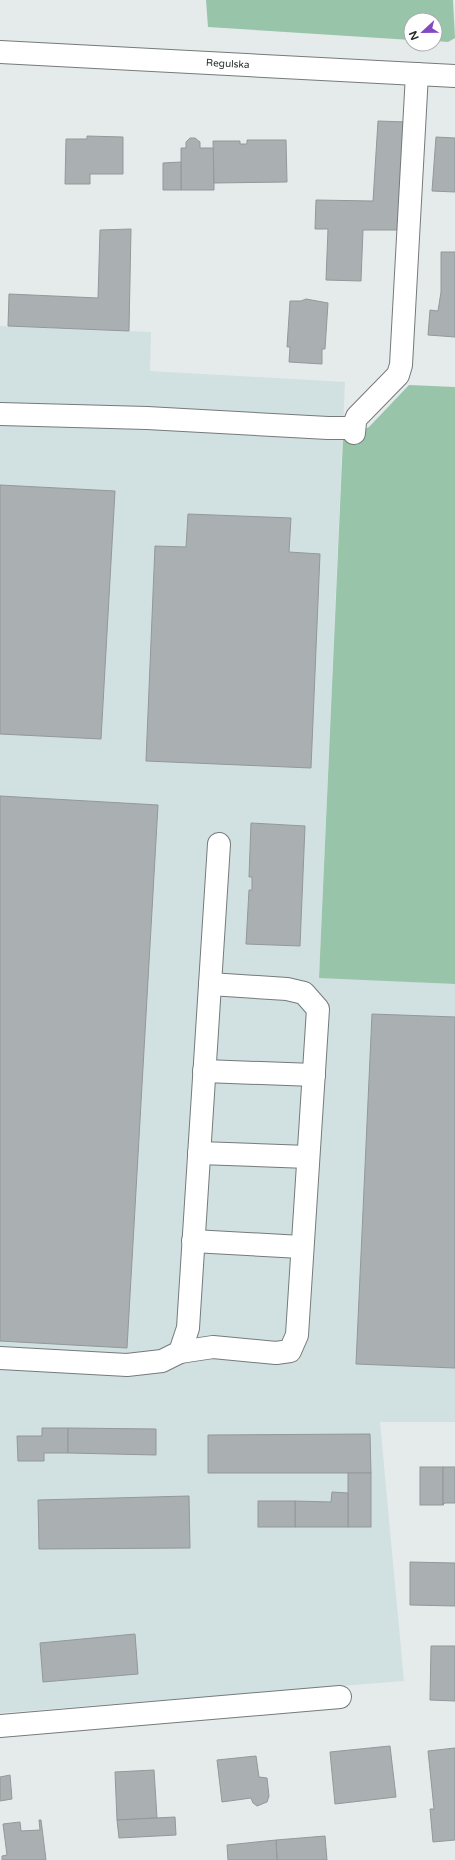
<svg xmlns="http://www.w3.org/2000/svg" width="455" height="1860" font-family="'Varela Round',sans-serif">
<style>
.built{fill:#d1e0e1}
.green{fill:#98c4aa}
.building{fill:#aaafb1;stroke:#93989a}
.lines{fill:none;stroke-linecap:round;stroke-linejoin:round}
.minor-casing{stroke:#757a7a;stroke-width:24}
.minor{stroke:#fff;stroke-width:22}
.labels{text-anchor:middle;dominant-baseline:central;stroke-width:3;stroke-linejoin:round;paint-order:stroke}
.street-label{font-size:10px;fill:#2b2d2d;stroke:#fff}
</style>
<rect width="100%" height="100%" fill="#e5ebeb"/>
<!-- built -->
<path class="built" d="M0,326l151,6 -1,39 195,11 -26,595 136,7v438h-75l24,259 -404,32z"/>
<!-- green -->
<g class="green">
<path d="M206,0h247l2,38 -7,4 -13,-1v-21h-24v20l-203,-13z"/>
<path d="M409,385l46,2v597l-136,-6 24,-539 26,-12z"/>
</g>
<!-- building -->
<g class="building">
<path d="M378,121l29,1 -6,108h-38l-2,51 -35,-1 2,-51h-13l1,-29 57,1z"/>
<path d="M87,136l36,1v37h-33v10h-25l1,-45h21z"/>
<path d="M436,137l19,1v54l-23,-1z"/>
<path d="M190,138h5l5,4v6h14v42h-33v-42h5v-6z"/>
<path d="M247,140h39l1,42 -73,1 -1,-42h27v3h7z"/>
<path d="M181,162v28h-18v-27z"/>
<path d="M131,229l-2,102 -121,-5 1,-32 89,4 2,-68z"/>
<path d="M441,252h14v85l-27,-2 2,-25 8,1 3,-19z"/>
<path d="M306,299l22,4 -3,46h-3v15l-33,-2 1,-15h-3l3,-46h11z"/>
<path d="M0,485l115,6 -14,248 -101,-5z"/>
<path d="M188,514l103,4 -2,34 31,2 -9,214 -165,-7 9,-215 31,1z"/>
<path d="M0,796l158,9 -31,543 -127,-7z"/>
<path d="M251,823l54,3 -5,120 -54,-2 3,-54h3v-13h-3z"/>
<path d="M372,1014l83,3v351l-99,-4z"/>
<path d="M42,1428h26v25h-24v8h-26l-1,-25h25z"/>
<path d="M68,1428l88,1v26l-88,-2z"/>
<path d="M370,1434l1,39h-163v-38z"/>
<rect x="420" y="1467" width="23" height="38"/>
<path d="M443,1467h12v36h-10l-2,2z"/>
<rect x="348" y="1473" width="23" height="54"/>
<path d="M332,1492l16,1v34h-53v-26l36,1z"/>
<path d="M189,1496l1,52 -151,1 -1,-49z"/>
<rect x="258" y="1501" width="37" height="26"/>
<path d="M410,1562l45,1v43l-45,-1z"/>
<path d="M135,1634l3,40 -95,8 -3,-39z"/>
<path d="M431,1646h24v55l-25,-1z"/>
<path d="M390,1746l6,51 -61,7 -5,-52z"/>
<path d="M455,1748v92l-22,2 -3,-33h4l-6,-58z"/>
<path d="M256,1756l3,21 8,1 2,18 -2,6 -10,4 -4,-3 -2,-5 -29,4 -5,-42z"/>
<path d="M154,1770l3,48 -40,2 -2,-48z"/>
<path d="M10,1775l2,24 -12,2v-24z"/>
<path d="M175,1817l1,18 -57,3 -2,-18z"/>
<path d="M39,1820h2l5,40h-44v-4l5,-1 -4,-31 17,-2 1,9 19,-1z"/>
<path d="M325,1836l2,24h-50l-1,-20z"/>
<path d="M276,1840l1,20h-49l-1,-15z"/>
</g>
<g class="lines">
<!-- minor casing -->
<g class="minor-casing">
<g id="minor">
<path id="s1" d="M0,52l455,24"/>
<path d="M0,414l147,4 181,10h26"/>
<path d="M354,433l1,-11 2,-5 41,-42 3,-10 16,-291"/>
<path d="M204,1071l110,4"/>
<path d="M199,1153l109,4"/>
<path d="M193,1241l108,6"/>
<path d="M180,1352l33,-5 63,6 14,-2 7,-16 21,-326 -14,-16 -17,-4 -77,-5"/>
<path d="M0,1358l127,7 35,-4 18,-9 8,-24 31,-484"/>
<path d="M0,1726l340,-29"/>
</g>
</g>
<!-- minor -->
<use href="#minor" class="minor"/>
</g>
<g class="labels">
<!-- street labels -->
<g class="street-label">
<text stroke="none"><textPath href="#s1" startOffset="228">Regulska</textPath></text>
</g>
</g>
<!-- north arrow -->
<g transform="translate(423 32) rotate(248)"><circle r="19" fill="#ffffff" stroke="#aaabab"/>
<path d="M0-3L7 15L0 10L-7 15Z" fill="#8549bf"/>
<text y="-6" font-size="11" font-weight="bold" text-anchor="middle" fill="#2b2d2d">N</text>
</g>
</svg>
